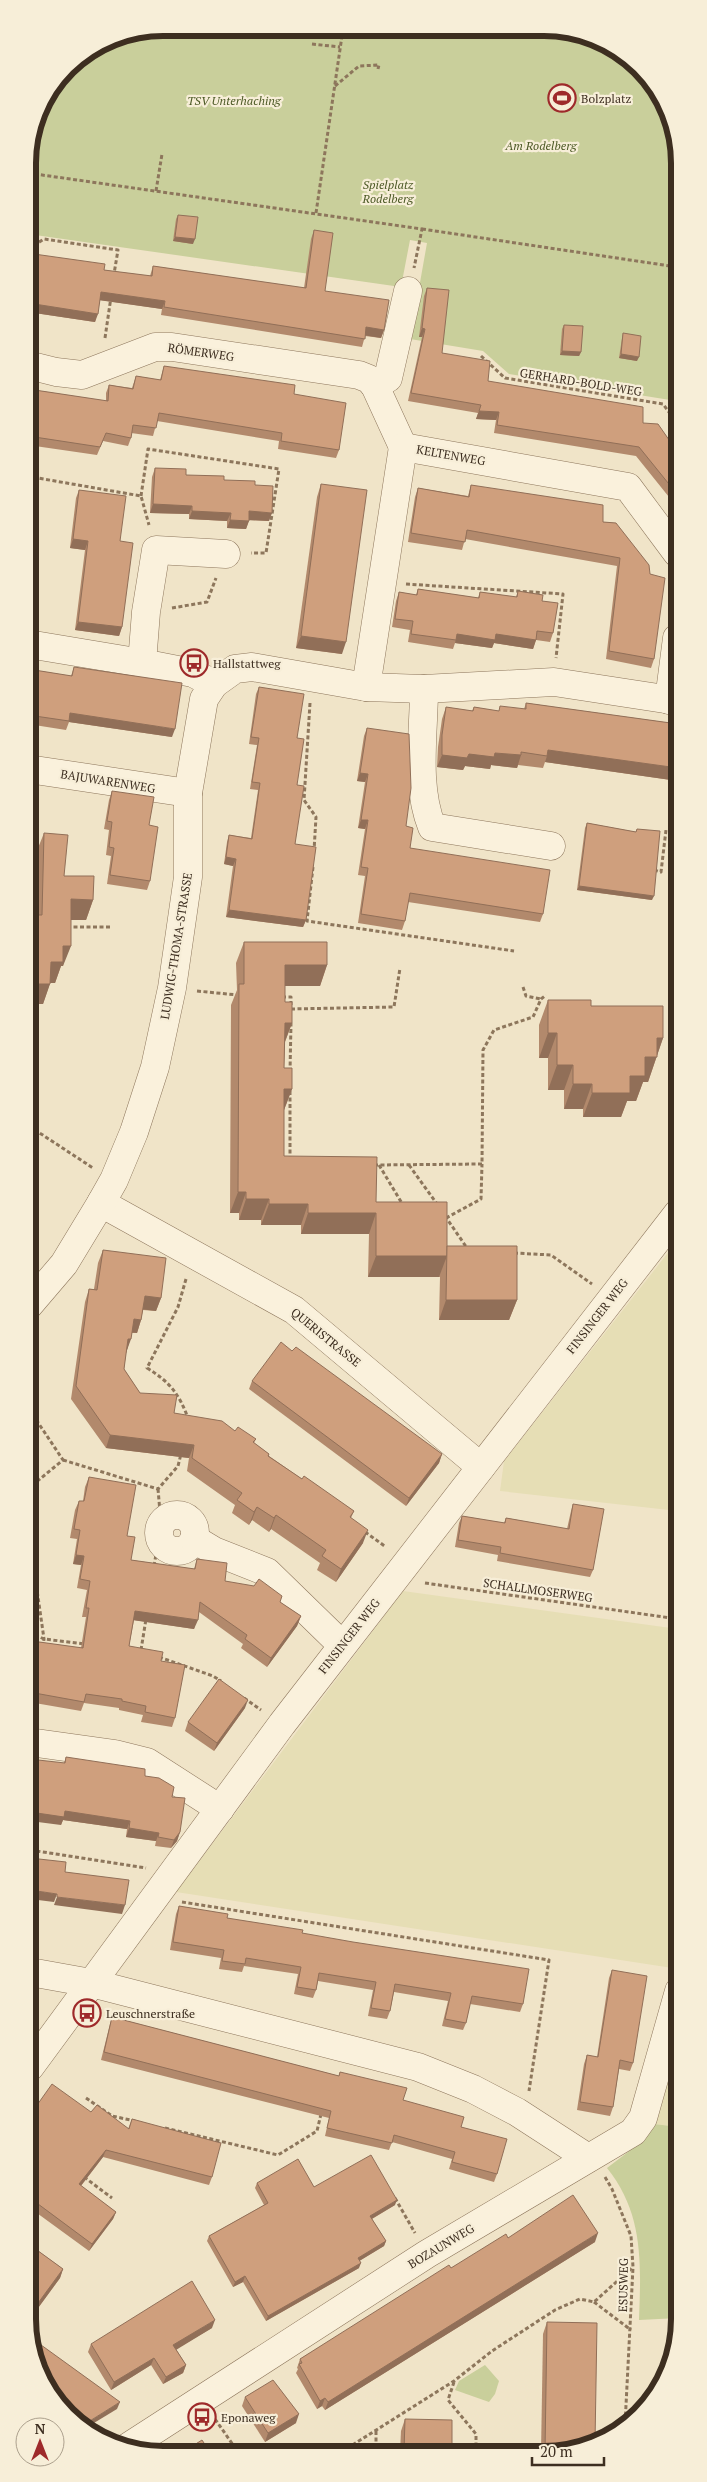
<svg xmlns="http://www.w3.org/2000/svg" width="707" height="2482" font-family="'PT Serif',serif">
<style>
.farmland{fill:#e6deb5}
.green{fill:#c9cf9b}
.lines{fill:none;stroke-linecap:round;stroke-linejoin:round}
.street-casing{stroke:#8d765c;stroke-width:29}
.path{stroke:#8d765c;stroke-width:3;stroke-dasharray:4 2.5;stroke-linecap:butt}
.street{stroke:#faf1dc;stroke-width:28}
.wall{fill:#b2896c}
.shaded-wall{fill:#916f58}
.building{fill:#cf9f7d;stroke:#916f58}
.labels{text-anchor:middle;dominant-baseline:central;stroke-width:4.5;stroke-linejoin:round;paint-order:stroke}
.poi-label{font-size:12px;fill:#3d2e20;stroke:#f7eed8;text-anchor:start}
.park-label{font-size:12px;font-style:italic;fill:#4d5a26;stroke:#f7eed8}
.street-label{font-size:12px;fill:#3d2e20;stroke:#f7eed8}
.rim{fill:none;stroke:#3d2e20;stroke-width:6}
</style>
<rect width="100%" height="100%" fill="#f0e4c8"/>
<!-- farmland -->
<g class="farmland">
<path d="M678,1240v271l-178,-20 4,-30z"/>
<path d="M403,1591l275,38 1,340 -503,-77z"/>
<path d="M679,2040v87l-25,-3z"/>
</g>
<!-- green -->
<g class="green">
<path d="M163,28l408,2 69,37 37,70v274l-7,-11 -161,-26 -26,-23 -73,-12 17,-96 -17,-3 -9,47 -373,-53v-79l13,-52 26,-36 45,-29z"/>
<path d="M654,2124l25,3v191l-40,2c2,-56 5,-106 -32,-152l21,-16z"/>
<path d="M485,2365l14,16 -4,13 -6,8 -34,-12 4,-9z"/>
</g>
<g class="lines">
<!-- street casing -->
<g class="street-casing">
<g id="street">
<path d="M28,365l28,7 26,3 73,-28h17l187,28 10,4 6,7 28,61"/>
<path d="M375,386l13,-8 20,-87"/>
<path d="M403,447l225,40 49,66"/>
<path d="M28,644l114,19 4,-51 10,-62 70,4"/>
<path d="M142,663l51,10 21,11"/>
<path d="M366,687l37,-240"/>
<path d="M424,689c0,44 -9,96 8,138l119,19"/>
<path d="M669,700l8,-62"/>
<path d="M28,769l160,24"/>
<path d="M101,1203l193,107 187,157"/>
<path d="M29,1305l35,-41 37,-61 13,-23 20,-48 21,-65 17,-79 16,-111v-84l16,-94 10,-15 21,-15 17,-2 114,20 58,2 130,-7 124,19"/>
<circle cx="177" cy="1533" r="18"/>
<path d="M194,1539l20,12 53,21 75,73"/>
<path d="M29,1742l86,12 32,8 73,47"/>
<path d="M30,1972l61,11 327,84 55,22 44,23 71,46"/>
<path d="M30,2067l252,-343 396,-511"/>
<path d="M128,2447l299,-193 206,-122 10,-14 36,-127"/>
</g>
</g>
<!-- path -->
<g class="path">
<path d="M312,44l28,3"/>
<path d="M335,86l24,-20 20,-1 -1,4"/>
<path d="M28,173l394,56 -8,39"/>
<path d="M156,191l6,-37"/>
<path d="M316,213l27,-184"/>
<path d="M422,229l255,38"/>
<path d="M28,249l16,-10 74,11 -4,24"/>
<path d="M105,338l6,-41"/>
<path d="M481,356l24,22 158,26 14,19"/>
<path d="M141,496l7,-47 131,20 -13,84h-15"/>
<path d="M28,508l4,-31 109,19 8,29"/>
<path d="M406,584l157,10 -7,64"/>
<path d="M172,608l35,-6 9,-24"/>
<path d="M310,703l-6,97 12,17 -2,34"/>
<path d="M313,867l-6,54 207,30"/>
<path d="M654,870l7,2 5,-42"/>
<path d="M67,927h44"/>
<path d="M523,987l3,9 15,3"/>
<path d="M197,991l41,4"/>
<path d="M282,997h9v8"/>
<path d="M291,1009l103,-2 6,-39"/>
<path d="M290,1072l1,-49"/>
<path d="M29,1126l64,42"/>
<path d="M290,1160v-69"/>
<path d="M374,1165l108,-1 1,-114 11,-20 39,-13 8,-18 5,-4"/>
<path d="M379,1165l24,40"/>
<path d="M409,1165l28,39"/>
<path d="M445,1216l22,32"/>
<path d="M446,1218l35,-19 1,-35"/>
<path d="M514,1253l37,2 41,29"/>
<path d="M186,1279l-8,28 -31,61c23,14 32,26 41,50"/>
<path d="M29,1409l34,51 -34,28"/>
<path d="M63,1460l95,29 20,-23 3,-12"/>
<path d="M158,1489l3,35"/>
<path d="M365,1532l21,15"/>
<path d="M29,1534l15,105 -1,8"/>
<path d="M154,1566l5,-29"/>
<path d="M425,1583l253,36"/>
<path d="M29,1632l15,7 41,5"/>
<path d="M141,1650l5,-31"/>
<path d="M159,1657l54,19 8,5"/>
<path d="M244,1698l17,12"/>
<path d="M32,1716l3,-16"/>
<path d="M30,1850l116,18"/>
<path d="M182,1902l367,58 -20,131"/>
<path d="M86,2098l26,18 23,5"/>
<path d="M669,2122l10,1"/>
<path d="M165,2128l113,27 39,-24 4,-17"/>
<path d="M84,2177l28,21"/>
<path d="M605,2177l7,12 19,47 2,31 -8,158"/>
<path d="M395,2198l20,35"/>
<path d="M594,2302l37,28"/>
<path d="M454,2382l-6,18 28,34v14l-6,4"/>
<path d="M215,2419l23,33"/>
<path d="M376,2431v21"/>
<path d="M352,2452l2,-8 100,-63 38,-30 63,-41 25,-11 14,3 39,-35"/>
</g>
<!-- street -->
<use href="#street" class="street"/>
</g>
<!-- wall -->
<g class="wall">
<path d="M178,215l15,29 -20,-3 3,-22z"/>
<path d="M314,230l11,61 59,39 -3,8 -16,-2 -3,11 -201,-32 1,-6 -62,-9 -5,22 -67,-10v-37h1l2,-13 3,-8 70,16 46,6 3,-10 151,22 7,-49z"/>
<path d="M427,288l15,65 46,28 155,42 31,24 3,-2v62l-41,-51 -142,-23 2,-13 -20,-1 2,-6 -70,-12 14,-64h-3l5,-41z"/>
<path d="M564,325l17,27 -2,4 -19,-1 2,-26z"/>
<path d="M623,333l14,28 -18,-3 3,-20z"/>
<path d="M164,366l130,28 45,56 -3,8 -58,-9 1,-8 -122,-20 -4,15 -22,-3v5l-3,8 -25,-5 -6,14 -69,-10v-56l78,12v-8l3,-8 23,3 4,-12 24,4z"/>
<path d="M155,468l31,7 69,10 14,36 -20,-1 -3,9 -19,-1v-7l-38,-2v-5l-39,-1 2,-36z"/>
<path d="M321,484l21,170 -46,-6 21,-151z"/>
<path d="M471,485l132,37 13,1 38,136 -3,9 -45,-9 11,-93 -152,-27 -3,11 -54,-8 7,-45 3,-9 50,8z"/>
<path d="M79,490l41,51 2,86 -3,9 -44,-6 10,-80 -15,-2 6,-50z"/>
<path d="M418,589l60,9 2,-6 36,5 2,-6 24,10 11,32 -3,9 -14,-2 -3,9 -39,-6 -2,5 -37,-5 -2,6 -45,-7 2,-12 -18,-3 4,-26 3,-9 17,3z"/>
<path d="M74,667l98,70 -103,-15 -3,8 -38,-6v-55l43,7z"/>
<path d="M259,687l38,51v47l-2,59 11,76 -3,7 -77,-10 7,-51 -9,-2 3,-22 2,-7 22,3 7,-48 -8,-1 7,-44 -8,-1 7,-50z"/>
<path d="M526,703l152,21v57l-133,-19 -2,6 -25,-3 -1,3 -26,-3 -1,4 -25,-3 -2,4 -26,-3 1,-20 4,-28 4,-12 26,4 2,-4 24,4 26,-2z"/>
<path d="M367,728l39,98 4,22 133,66 -3,8 -132,-20 -3,19 -3,9 -44,-7 7,-47 -7,-1 7,-46 -7,-1 7,-46 -8,-1 7,-45z"/>
<path d="M112,791l37,34 1,56 -3,9 -40,-6 4,-28 -5,-1 3,-25 -5,-1 5,-29z"/>
<path d="M587,823l49,9 1,-3 15,71 -75,-10 8,-62z"/>
<path d="M44,833l20,43 29,24 -7,20h-15l-8,46h-2l-6,17h-5l-7,21h-8l-6,14 2,-96 3,-7h1l1,-62z"/>
<path d="M671,892h7l-9,24 1,-20z"/>
<path d="M244,942l83,23 -7,21h-35v16l7,21 -7,19 -1,26 8,21 -8,21v46l92,46 71,44 70,54 -8,20h-70l1,-43h-72l1,-43h-68v-9h-40v-5h-22v-7h-9l1,-208 6,-15 -1,-27z"/>
<path d="M548,1000l43,6 72,32 -15,44h-5l-7,19h-9l-6,16h-38v-8h-19v-19h-16v-32h-9v-33z"/>
<path d="M103,1250l58,48 -5,13 -13,-1 -2,10 -4,13h-5l-6,20 -2,16 16,24 34,20 61,18 21,8 -2,4 15,11v2l33,23 52,32 -3,7 12,25 -27,39 -19,-12 3,-7 -49,-34 -2,3 -17,-12 -3,5 -17,-12 3,-8 -48,-34 2,-13 -83,-10 -35,-49 14,-97 4,-13h5l4,-26z"/>
<path d="M292,1351l150,103 -3,9 -33,43 -157,-117 3,-8z"/>
<path d="M89,1477l38,59 4,24 63,9 3,-10 28,22 55,21 21,14 -4,10 -30,41 -26,-19 2,-4 -44,-32 -5,17 -60,-9 -5,26 32,15 14,57 -3,9 -31,-5 2,-7 -24,-5v-2l-35,-5 -3,8 -52,-9v-64l3,3 49,7 5,-31h-4l5,-27 -10,-2 4,-23 -8,-1 4,-25 -7,-1 5,-28 4,-9h4l2,-14z"/>
<path d="M573,1504l20,66 -3,7 -93,-16 1,-6 -43,-8 4,-24 3,-7 42,7 2,-5 61,11 4,-18z"/>
<path d="M245,1708l-31,43 -29,-20 3,-9z"/>
<path d="M66,1757l79,19 27,21 8,35 -3,9 -6,7 -16,-2 1,-5 -30,-4 1,-8 -64,-9 -2,5 3,-62z"/>
<path d="M179,1906l48,12 75,15 221,71 -3,8 -50,-8 -4,19 -3,7 -21,-4 6,-25 -54,-9 -4,19 -3,8 -19,-3 5,-26 -55,-9 -2,9 -3,8 -19,-4 4,-20 -54,-8 -2,6 -23,-3 2,-11 -51,-8 6,-36z"/>
<path d="M612,1970l21,93 -3,8 -11,-2 -6,38 -3,9 -33,-6 7,-46 3,-9 10,2 12,-79z"/>
<path d="M112,2017l227,59 1,-4 63,28 58,27 36,47 -3,8 -45,-13 3,-10 -60,-17 -3,8 -64,-14 4,-18 -228,-58 9,-36z"/>
<path d="M91,2112l37,17 4,-10 80,58 -3,8 -106,-28 -22,29 35,26 -3,7 -24,32 -59,-43v-93z"/>
<path d="M257,2183l57,4 81,18 -23,14 14,22 -2,5 -25,15v7l-93,53 -23,-39 -10,5 -26,-46 2,-5 55,-31 -9,-17z"/>
<path d="M508,2238l87,4 -270,168 -3,-4 -5,3 -21,-36 2,-4 -1,-1 3,-9 151,-91z"/>
<path d="M30,2245l33,24 -3,9 -30,41z"/>
<path d="M547,2322l23,130h-29l2,-118z"/>
<path d="M212,2328l-36,21 10,16 -3,8 -20,11 -12,-19 -40,25 -23,-38 3,-8z"/>
<path d="M245,2397l51,26 -31,19 -23,-36z"/>
<path d="M405,2419l47,33h-52l1,-21z"/>
</g>
<!-- shaded-wall -->
<g class="shaded-wall">
<path d="M175,237l20,2 -2,5 -20,-3z"/>
<path d="M101,292l64,9 -3,8 -64,-9z"/>
<path d="M28,303l70,11 -3,8 -67,-10z"/>
<path d="M366,327l18,3 -3,8 -18,-3z"/>
<path d="M422,328l3,1 -3,8h-3z"/>
<path d="M562,351l19,1 -2,4 -19,-1z"/>
<path d="M621,354l18,3 -2,4 -18,-3z"/>
<path d="M479,411l20,1 -3,8 -20,-1z"/>
<path d="M153,504l39,2 -3,8 -39,-1z"/>
<path d="M192,511l39,2 -4,8 -38,-2z"/>
<path d="M249,511l23,2 -3,8 -23,-1z"/>
<path d="M230,520l19,1 -3,8 -19,-1z"/>
<path d="M73,539l15,2 -3,9 -15,-2z"/>
<path d="M78,622l44,5 -3,9 -44,-6z"/>
<path d="M457,634h39l40,6 -3,9 -39,-6 -2,5 -37,-5z"/>
<path d="M301,636l45,6 -4,12 -46,-6z"/>
<path d="M70,713l105,16 -3,8 -103,-15z"/>
<path d="M548,750l130,18v13l-133,-19 2,-6z"/>
<path d="M495,753l26,2 -4,13 -26,-3 -1,4 -25,-3 -2,4 -26,-3 5,-12z"/>
<path d="M360,773l8,1 -3,8 -8,-1z"/>
<path d="M361,820h7l-3,9 -7,-1z"/>
<path d="M226,857l10,2 -3,7 -9,-2z"/>
<path d="M579,886l75,10 -2,4 -75,-10z"/>
<path d="M71,899l22,1 -7,20h-22z"/>
<path d="M229,910l77,10 -3,7 -77,-10z"/>
<path d="M670,912h8v5l-9,-1z"/>
<path d="M63,946h8l-8,20h-2l-6,17h-12l8,-21z"/>
<path d="M285,965h42l-7,21h-42z"/>
<path d="M37,984h13l-7,20h-8l-6,14v-21z"/>
<path d="M285,1023h7l-8,21z"/>
<path d="M548,1033h9l-9,25h-9z"/>
<path d="M657,1038h6l-15,44h-5l-7,19h-9l-6,16h-38l9,-24 38,-17 15,-19z"/>
<path d="M557,1065h16l-9,25h-16z"/>
<path d="M573,1084h19l-9,25h-19z"/>
<path d="M284,1089h8l-8,21h-8z"/>
<path d="M29,1191h4l-4,11z"/>
<path d="M238,1192h8l-7,21h-9z"/>
<path d="M246,1199h23l-8,21h-22z"/>
<path d="M269,1204h39l-7,21h-40z"/>
<path d="M308,1213h68l-7,21h-68z"/>
<path d="M376,1256h71l-8,21h-71z"/>
<path d="M145,1296l16,2 -5,13 -16,-2z"/>
<path d="M446,1300h71l-8,20h-70z"/>
<path d="M134,1319l7,1 -4,13 -8,-1z"/>
<path d="M128,1339h3l-5,14h-3z"/>
<path d="M110,1435l84,10 -5,13 -83,-10z"/>
<path d="M442,1454l-3,9 -33,43 3,-8z"/>
<path d="M257,1507l-5,13 -3,5 5,-13z"/>
<path d="M276,1515l-5,14 -2,3 5,-14z"/>
<path d="M368,1530l-5,13 -27,39 5,-13z"/>
<path d="M76,1555l8,1 -3,9 -8,-1z"/>
<path d="M135,1611l63,9 -4,9 -62,-9z"/>
<path d="M301,1616l-4,10 -30,41 4,-9z"/>
<path d="M248,1700l-3,8 -31,43 3,-8z"/>
<path d="M65,1811l65,10 -3,8 -64,-9 -2,5 -31,-4v-9z"/>
<path d="M129,1828l30,5 -3,8 -30,-4z"/>
<path d="M180,1832l-3,9 -6,7 3,-8z"/>
<path d="M30,1890l27,4 -3,8 -24,-3z"/>
<path d="M57,1897l68,8 -3,9 -68,-9z"/>
<path d="M106,2150l-3,7 -27,35 3,-8z"/>
<path d="M397,2200l-2,5 -27,16 2,-5z"/>
<path d="M116,2212l-3,7 -24,32 3,-7z"/>
<path d="M598,2233l-3,9 -270,168 3,-8z"/>
<path d="M386,2241l-2,5 -28,17 2,-5z"/>
<path d="M361,2263l-2,5 -93,53 2,-5z"/>
<path d="M63,2269l-3,9 -30,41 3,-9z"/>
<path d="M245,2276l-2,6 -10,5 2,-5z"/>
<path d="M215,2320l-3,8 -41,25 2,-8z"/>
<path d="M154,2358l-3,7 -40,25 3,-8z"/>
<path d="M186,2365l-3,8 -20,11 3,-7z"/>
<path d="M325,2398l-3,8 -5,3 3,-8z"/>
<path d="M120,2402l-3,7 -28,17 -4,-2z"/>
<path d="M299,2414l-3,9 -31,19 3,-9z"/>
</g>
<!-- building -->
<g class="building">
<path d="M178,215l20,2 -3,22 -20,-2z"/>
<path d="M314,230l19,3 -8,58 64,9 -5,30 -18,-3 -1,12 -201,-32 1,-6 -64,-9 -3,22 -70,-11v-28h3l3,-21 71,10 -1,6 48,6 1,-10 153,22z"/>
<path d="M427,288l22,2 -7,63 48,8 -2,20 155,26v16l15,1 16,23 3,-2v49l-38,-47 -142,-22 2,-13 -20,-1 2,-6 -70,-12 14,-64 -3,-1z"/>
<path d="M564,325l19,1 -2,26 -19,-1z"/>
<path d="M623,333l18,3 -2,21 -18,-3z"/>
<path d="M164,366l131,19 -1,9 52,9 -7,47 -58,-9 1,-8 -123,-20 -3,15 -23,-3 -2,13 -25,-5 -6,14 -72,-11v-47l80,12 1,-16 24,4 3,-13 25,4z"/>
<path d="M155,468l31,1v6l38,1v4l31,1v4l18,1 -1,27 -23,-2v10l-19,-1 1,-7 -39,-2v-5l-39,-2z"/>
<path d="M321,484l46,6 -21,152 -45,-6z"/>
<path d="M471,485l132,20v17l13,1 33,42 1,9 15,4 -11,81 -45,-8 11,-93 -153,-28 -2,12 -54,-9 7,-45 51,9z"/>
<path d="M79,490l47,6 -6,45 13,2 -11,84 -44,-5 10,-81 -15,-2z"/>
<path d="M418,589l61,9 1,-6 37,5 1,-6 25,4 -1,6 16,2 -5,30 -16,-2 -1,9 -40,-6 -1,6 -38,-6 -1,6 -45,-6 2,-13 -18,-2 4,-27 18,3z"/>
<path d="M74,667l108,16 -7,46 -105,-16 -1,8 -41,-6v-46l44,7z"/>
<path d="M259,687l45,7 -7,44 7,1 -7,46 7,1 -9,58 21,3 -10,73 -77,-10 7,-51 -10,-2 3,-22 23,4 8,-56 -8,-1 7,-44 -8,-1z"/>
<path d="M526,703l152,21v44l-130,-18 -1,6 -26,-4v3l-26,-2 -1,4 -25,-3 -2,4 -25,-3v-20l4,-28 27,4 1,-4 25,4 1,-5 26,3z"/>
<path d="M367,728l42,6 2,54 -5,38 7,2 -3,20 140,22 -7,44 -133,-21 -5,28 -44,-7 7,-46 -7,-1 7,-47h-7l7,-46 -8,-1z"/>
<path d="M112,791l42,6 -5,28 9,2 -8,54 -40,-6 4,-27 -5,-1 3,-25 -5,-1z"/>
<path d="M587,823l49,9 1,-3 23,2 -6,65 -75,-10z"/>
<path d="M44,833l24,2 -4,41h30l-1,24 -22,-1v47h-8v16h-12l-1,22h-13v14l-8,-1v-75h5v-7h8z"/>
<path d="M671,892h7v20h-8z"/>
<path d="M244,942h83v23h-42v37h7v21h-7l-1,45h8v21h-8v67l93,1 -1,45h71v54h-71v-43h-68v-9h-39v-5h-23v-7h-8l1,-208h5z"/>
<path d="M548,1000h43v6h72v32h-6v19h-12v19h-15v17h-38v-9h-19v-19h-16v-32h-9z"/>
<path d="M29,1123h3l1,68h-4z"/>
<path d="M447,1246h70v54h-71z"/>
<path d="M103,1250l63,8 -5,40 -16,-2 -4,24 -7,-1 -3,20h-3l-4,30 16,24 37,2 -3,18 48,8 13,10 3,-4 18,12 -3,3 16,12 -1,2 34,23 2,-3 50,35 -4,6 18,13 -27,39 -19,-13 4,-6 -50,-35 -2,3 -17,-11 -3,5 -17,-12 5,-7 -50,-35 2,-13 -84,-10 -34,-49 13,-97 8,1z"/>
<path d="M281,1342l11,9 4,-4 146,107 -33,44 -157,-117z"/>
<path d="M89,1477l47,8 -9,51 8,1 -4,23 64,9 2,-10 30,4 -2,18 29,5 5,-7 23,17 -2,6 21,14 -30,42 -26,-19 2,-4 -47,-33 -2,18 -63,-9 -6,35 34,6 -2,9 24,4 -10,53 -30,-6 1,-6 -24,-5v-2l-36,-5 -2,8 -55,-10v-54h4l-1,3 51,7 6,-40h-3l4,-27 -10,-2 4,-23 -8,-1 4,-25 -6,-1 5,-28h5z"/>
<path d="M573,1504l31,5 -11,61 -93,-17 1,-6 -43,-7 4,-24 43,7 1,-5 63,11z"/>
<path d="M219,1679l29,21 -31,43 -29,-21z"/>
<path d="M66,1757l79,12v7l14,2 15,9 -2,10 13,1 -5,34 -6,8 -16,-3 1,-4 -30,-5 1,-7 -65,-10 -1,6 -34,-5 -1,-53 36,4z"/>
<path d="M30,1858l36,4 -1,10 64,8 -4,25 -68,-8v-3l-27,-4z"/>
<path d="M179,1906l49,8 -1,4 76,12 -1,3 51,9 176,27 -6,35 -51,-8 -6,27 -21,-4 6,-26 -56,-9 -5,27 -19,-3 5,-26 -57,-9 -3,17 -19,-3 4,-20 -55,-9 -1,6 -23,-3 2,-11 -51,-8z"/>
<path d="M612,1970l35,6 -14,87 -13,-3 -7,47 -33,-5 7,-47 11,2z"/>
<path d="M112,2017l227,59 1,-4 67,16 -4,12 61,17 -3,10 46,12 -10,35 -45,-12 3,-10 -61,-17 -2,8 -65,-15 4,-17 -227,-59z"/>
<path d="M52,2084l39,28 6,-7 32,24 3,-10 89,24 -9,34 -106,-27 -27,34 37,28 -24,32 -62,-46v-83z"/>
<path d="M371,2155l26,45 -27,16 16,25 -28,17 3,5 -93,53 -23,-40 -10,6 -26,-46 59,-33 -11,-20 41,-24 16,28z"/>
<path d="M573,2195l25,38 -270,169 -3,-4 -5,3 -21,-37 3,-1 -2,-4 149,-94 2,3 55,-34 2,4z"/>
<path d="M30,2245l33,24 -30,41 -3,-2z"/>
<path d="M192,2281l23,39 -42,25 13,20 -20,12 -12,-19 -40,24 -23,-38z"/>
<path d="M547,2322l50,1 -2,120 -25,9h-25z"/>
<path d="M30,2337l90,65 -35,22 -18,-9 -37,-70z"/>
<path d="M273,2380l26,34 -31,19 -23,-36z"/>
<path d="M405,2419l47,1v32h-48z"/>
<path d="M202,2440l8,12h-27z"/>
</g>
<!-- icons -->
<defs>
<g id="stadium-ring" transform="scale(1.4375)"><circle r="9.5" fill="#f7eed8" stroke="#9e2a2b" stroke-width="1.5"/><path d="M0-5a6.5 5 0 1 0 0 10a6.5 5 0 1 0 0-10ZM-3.5-1.8h7v3.6h-7Z" fill="#9e2a2b"/></g>
<g id="bus-ring" transform="scale(1.4375)"><circle r="9.5" fill="#f7eed8" stroke="#9e2a2b" stroke-width="1.5"/><path d="M-5-6H5V4H4V6H2V4H-2V6H-4V4H-5ZM-3.5-4V0h7V-4ZM-3.5 1.2v1.5H-2V1.2ZM2 1.2v1.5H3.5V1.2Z" fill="#9e2a2b"/></g>
</defs>
<g fill-rule="evenodd">
<use href="#stadium-ring" x="562" y="98"/>
<use href="#bus-ring" x="194" y="663"/>
<use href="#bus-ring" x="87" y="2013"/>
<use href="#bus-ring" x="202" y="2417"/>
</g>
<g class="labels">
<!-- poi labels -->
<g class="poi-label">
<text x="581" y="98">Bolzplatz</text>
<text x="213" y="663">Hallstattweg</text>
<text x="106" y="2013">Leuschnerstraße</text>
<text x="221" y="2417">Eponaweg</text>
</g>
<!-- park labels -->
<g class="park-label">
<text x="234" y="100">TSV Unterhaching</text>
<text x="541" y="145">Am Rodelberg</text>
<text x="388" y="184">Spielplatz<tspan x="388" dy="14">Rodelberg</tspan></text>
</g>
<!-- street labels -->
<g class="street-label">
<text transform="translate(201 352) rotate(8)">RÖMERWEG</text>
<text transform="translate(581 382) rotate(9)">GERHARD-BOLD-WEG</text>
<text transform="translate(451 455) rotate(10)">KELTENWEG</text>
<text transform="translate(108 781) rotate(9)">BAJUWARENWEG</text>
<text transform="translate(176 946) rotate(-81)">LUDWIG-THOMA-STRASSE</text>
<text transform="translate(597 1316) rotate(-52)">FINSINGER WEG</text>
<text transform="translate(326 1337) rotate(39)">QUERISTRASSE</text>
<text transform="translate(538 1590) rotate(8)">SCHALLMOSERWEG</text>
<text transform="translate(349 1636) rotate(-52)">FINSINGER WEG</text>
<text transform="translate(441 2246) rotate(-31)">BOZAUNWEG</text>
<text transform="translate(623 2285) rotate(-89)">ESUSWEG</text>
</g>
</g>
<!-- crop -->
<path d="M0 0H707V2482H0ZM163 36H544A127 127 0 0 1 671 163V2319A127 127 0 0 1 544 2446H163A127 127 0 0 1 36 2319V163A127 127 0 0 1 163 36Z" fill="#f7eed8" fill-rule="evenodd"/>
<path class="rim" d="M163 36H544A127 127 0 0 1 671 163V2319A127 127 0 0 1 544 2446H163A127 127 0 0 1 36 2319V163A127 127 0 0 1 163 36Z"/>
<!-- north arrow -->
<g transform="translate(40 2442)"><circle r="24" fill="#f7eed8" stroke="#ada18e"/>
<path d="M0-4L9 19L0 12L-9 19Z" fill="#9e2a2b"/>
<text y="-8" font-size="14" font-weight="bold" text-anchor="middle" fill="#3d2e20">N</text>
</g>
<!-- scale -->
<path d="M532 2457v8h72v-8" fill="none" stroke="#3d2e20" stroke-width="2.5"/>
<text x="540" y="2457" font-size="15" fill="#3d2e20" stroke="#f7eed8" stroke-width="4" paint-order="stroke">20 m</text>
</svg>
